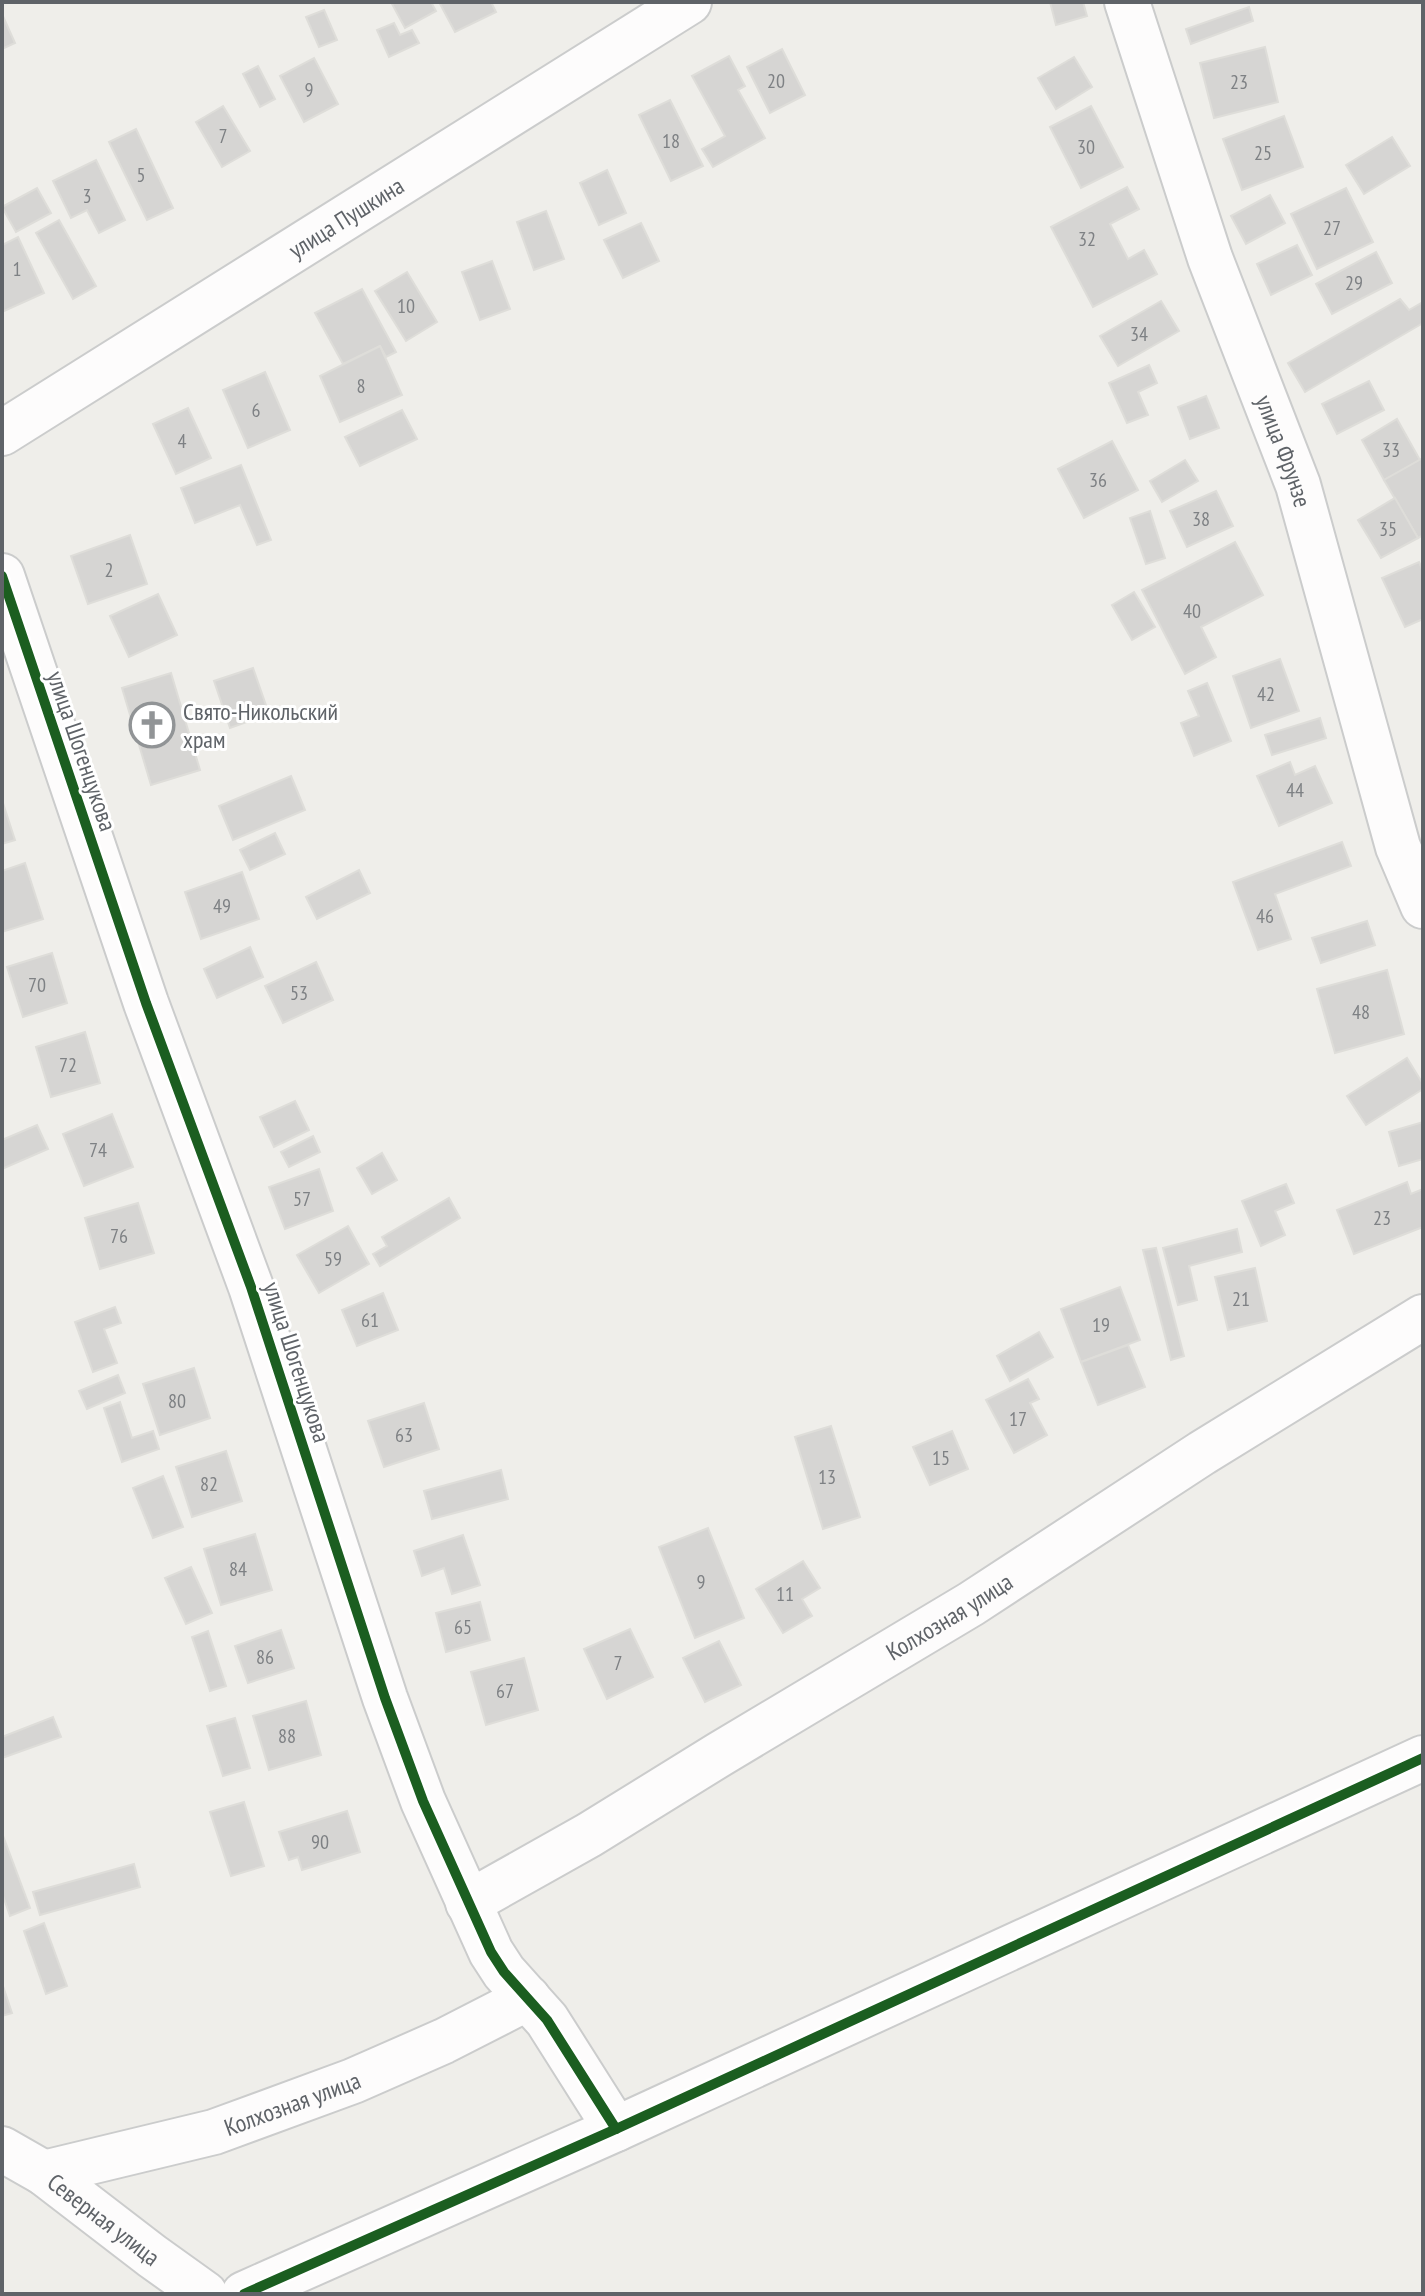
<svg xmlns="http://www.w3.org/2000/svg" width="1425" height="2296" font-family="'PT Sans Narrow',sans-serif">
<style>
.building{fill:#d6d5d3;stroke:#deddd9;stroke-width:2}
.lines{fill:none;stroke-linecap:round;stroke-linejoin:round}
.minor-casing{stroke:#cbcccc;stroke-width:48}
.minor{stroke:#fdfcfc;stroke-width:44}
.cycleway-casing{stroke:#fff;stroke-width:15}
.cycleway{stroke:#1b5e20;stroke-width:10}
.labels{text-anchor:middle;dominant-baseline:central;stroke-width:6;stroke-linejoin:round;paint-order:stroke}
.number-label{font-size:20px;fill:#7e8184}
.street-label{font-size:24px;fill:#5f6368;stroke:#fff}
.poi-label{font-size:24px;fill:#5f6368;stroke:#fff;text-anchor:start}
</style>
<rect width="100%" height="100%" fill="#efeeea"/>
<!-- building -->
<g class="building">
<path d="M391,2h40l5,9 -31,17z"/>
<path d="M439,2h52l5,10 -41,20z"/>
<path d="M1050,2h33l4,14 -31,9z"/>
<path d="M1249,7l4,14 -62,23 -5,-15z"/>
<path d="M324,10l13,30 -18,7 -13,-30z"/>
<path d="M2,14l13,29 -13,6z"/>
<path d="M394,23l6,12 12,-5 7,13 -30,14 -12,-27z"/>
<path d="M1265,47l13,55 -64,16 -14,-55z"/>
<path d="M782,49l23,46 -35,18 -23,-46z"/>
<path d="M729,56l16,30 -7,4 27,48 -52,29 -11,-18 23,-13 -33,-60z"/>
<path d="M1074,57l18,30 -36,22 -18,-31z"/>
<path d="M314,58l24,46 -34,18 -24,-46z"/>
<path d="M258,66l17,33 -15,8 -17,-33z"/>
<path d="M670,100l33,66 -32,15 -32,-66z"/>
<path d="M223,106l27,45 -28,16 -26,-45z"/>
<path d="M1091,106l32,61 -42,21 -31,-61z"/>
<path d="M1284,116l19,51 -61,23 -19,-51z"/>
<path d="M136,129l37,79 -26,12 -38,-78z"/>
<path d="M1392,137l18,29 -46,28 -18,-29z"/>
<path d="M96,160l29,60 -26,13 -12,-23 -16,8 -18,-37z"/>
<path d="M607,170l19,43 -27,12 -19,-42z"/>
<path d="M1127,187l12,22 -29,15 18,35 16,-9 13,24 -64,33 -42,-80z"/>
<path d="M37,188l14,25 -35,19 -14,-25z"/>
<path d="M1346,188l27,54 -56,27 -26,-55z"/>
<path d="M1270,195l15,28 -39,21 -15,-28z"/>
<path d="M546,211l18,48 -30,11 -17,-48z"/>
<path d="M59,220l37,66 -23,13 -37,-66z"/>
<path d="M641,223l18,38 -36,17 -19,-38z"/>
<path d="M18,237l26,56 -42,19v-67z"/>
<path d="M1297,245l15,30 -41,20 -14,-31z"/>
<path d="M1376,252l16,31 -60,31 -16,-30z"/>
<path d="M492,261l18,48 -30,11 -18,-48z"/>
<path d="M407,272l30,50 -31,19 -31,-50z"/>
<path d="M362,289l34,63 -10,5 -6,-11 -37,18 -28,-51z"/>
<path d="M1400,299l9,11 14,-8v21l-118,69 -17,-29z"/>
<path d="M1161,301l18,30 -61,35 -18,-30z"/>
<path d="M380,346l22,49 -62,27 -20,-46z"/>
<path d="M1149,365l8,18 -19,9 10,23 -21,8 -18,-40z"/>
<path d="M265,372l25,58 -42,18 -25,-58z"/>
<path d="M1369,381l15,29 -47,24 -15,-30z"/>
<path d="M1206,396l13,32 -29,11 -12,-32z"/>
<path d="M188,408l23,50 -35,16 -23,-50z"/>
<path d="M402,410l15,29 -57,27 -15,-29z"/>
<path d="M1397,419l23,41 -36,20 -22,-40z"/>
<path d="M1112,441l26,49 -54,28 -26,-49z"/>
<path d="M1423,458v77l-5,3 -34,-58z"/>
<path d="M1185,460l13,21 -36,21 -12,-21z"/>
<path d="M241,465l30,75 -14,5 -17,-40 -45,18 -14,-35z"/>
<path d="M1216,491l17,35 -46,21 -17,-36z"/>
<path d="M1395,498l23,40 -37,20 -23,-38z"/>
<path d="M1150,511l15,47 -19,6 -16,-46z"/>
<path d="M130,535l17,49 -59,20 -17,-48z"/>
<path d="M1235,542l28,53 -62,32 15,30 -31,17 -43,-84z"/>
<path d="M1419,562l4,9v48l-18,8 -23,-49z"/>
<path d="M1134,592l21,35 -23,13 -20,-35z"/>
<path d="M158,594l19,41 -48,22 -19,-41z"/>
<path d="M1280,659l19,52 -48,17 -18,-52z"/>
<path d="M253,668l16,46 -39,14 -16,-47z"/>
<path d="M171,673l29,97 -49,15 -29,-97z"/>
<path d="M1207,683l24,58 -37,15 -13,-33 18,-7 -11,-25z"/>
<path d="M1320,718l6,20 -54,17 -7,-20z"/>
<path d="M1290,762l5,13 20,-9 17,37 -53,23 -22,-50z"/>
<path d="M291,776l14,34 -72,30 -14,-34z"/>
<path d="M2,800l13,40 -13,4z"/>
<path d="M275,833l10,21 -35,16 -10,-20z"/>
<path d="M1342,842l9,24 -76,28 16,45 -33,11 -25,-68z"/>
<path d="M25,863l18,56 -41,13v-61z"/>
<path d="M359,870l11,23 -53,26 -11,-22z"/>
<path d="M242,872l17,47 -58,20 -16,-47z"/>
<path d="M1367,921l8,24 -54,18 -9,-25z"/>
<path d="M250,947l13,30 -46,21 -13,-29z"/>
<path d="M52,953l15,50 -44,14 -16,-50z"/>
<path d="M316,962l17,38 -50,23 -18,-37z"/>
<path d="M1387,970l17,64 -69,19 -18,-64z"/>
<path d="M85,1032l15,51 -49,14 -15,-50z"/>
<path d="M1407,1058l16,26v5l-57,36 -19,-29z"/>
<path d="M295,1101l14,29 -35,17 -14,-30z"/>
<path d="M112,1114l21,53 -49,19 -21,-52z"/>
<path d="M1423,1122v37l-24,7 -10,-34z"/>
<path d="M37,1125l11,24 -46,20v-29z"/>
<path d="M313,1136l7,16 -31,15 -8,-15z"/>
<path d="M382,1153l15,27 -25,14 -15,-26z"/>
<path d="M319,1169l14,42 -48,18 -16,-42z"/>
<path d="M1407,1182l4,12 12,-5v38l-69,27 -17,-44z"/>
<path d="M1286,1184l8,19 -19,8 10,24 -24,11 -19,-45z"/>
<path d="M449,1198l11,20 -80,48 -7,-12 14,-8 -5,-9z"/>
<path d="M138,1203l16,50 -54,16 -15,-51z"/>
<path d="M348,1226l21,38 -50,29 -22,-38z"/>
<path d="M1237,1229l5,23 -53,14 8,34 -19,5 -15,-57z"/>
<path d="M1156,1248l28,108 -13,4 -28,-110z"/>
<path d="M1255,1268l12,53 -39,9 -13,-53z"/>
<path d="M1120,1287l20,53 -59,22 -20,-53z"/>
<path d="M383,1293l15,37 -41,16 -15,-36z"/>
<path d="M115,1307l6,16 -17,6 13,34 -24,9 -18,-50z"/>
<path d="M1039,1332l14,25 -43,24 -13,-25z"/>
<path d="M1128,1345l17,42 -47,18 -17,-43z"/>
<path d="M194,1368l16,50 -50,17 -17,-51z"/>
<path d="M118,1375l7,18 -38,16 -8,-18z"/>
<path d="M1028,1379l11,20 -9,4 17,32 -33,18 -28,-53z"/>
<path d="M120,1402l12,36 21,-7 6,18 -37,13 -18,-54z"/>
<path d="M424,1403l15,46 -55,18 -16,-46z"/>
<path d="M831,1426l29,91 -37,12 -28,-92z"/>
<path d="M952,1431l16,38 -38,16 -17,-38z"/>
<path d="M226,1451l16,50 -50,16 -16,-50z"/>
<path d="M501,1470l7,29 -76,20 -8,-28z"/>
<path d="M163,1476l20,51 -30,11 -20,-50z"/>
<path d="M708,1528l36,90 -49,20 -36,-91z"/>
<path d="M255,1534l17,56 -51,15 -17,-56z"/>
<path d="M463,1535l17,50 -28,9 -8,-26 -22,8 -8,-25z"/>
<path d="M803,1561l17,27 -18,11 10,17 -29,17 -27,-44z"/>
<path d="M191,1567l21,46 -26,11 -21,-46z"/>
<path d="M480,1602l10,38 -44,12 -10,-39z"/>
<path d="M630,1629l23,48 -46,22 -23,-50z"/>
<path d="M281,1630l13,38 -46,15 -13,-37z"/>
<path d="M208,1631l18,55 -16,5 -18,-54z"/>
<path d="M719,1641l22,44 -36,17 -22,-44z"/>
<path d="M524,1658l14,52 -52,15 -15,-53z"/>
<path d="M306,1701l15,54 -52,15 -16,-54z"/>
<path d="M53,1717l8,20 -59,21v-21z"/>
<path d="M235,1718l15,50 -27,8 -16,-50z"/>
<path d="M244,1802l20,64 -33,10 -21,-64z"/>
<path d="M347,1811l13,41 -58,18 -4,-13 -9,3 -10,-28z"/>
<path d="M2,1833l28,75 -20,8 -8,-23z"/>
<path d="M134,1864l6,23 -100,28 -7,-23z"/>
<path d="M44,1923l23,63 -21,8 -22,-63z"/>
<path d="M2,1983l10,30 -10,3z"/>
</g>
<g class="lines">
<!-- minor casing -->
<g class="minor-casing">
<g id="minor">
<path id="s1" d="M1127,2l83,256 88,227 100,362 25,59"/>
<path id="s2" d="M2,433l687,-431"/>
<path d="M2,576l144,427 105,284 134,411 38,103 68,151 13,20 43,48 69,109"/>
<path id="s3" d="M468,1903l121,-68 131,-81 251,-150 231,-151 221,-136"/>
<path id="s4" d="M2,2149l42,24 108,83 53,38"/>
<path id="s5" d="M44,2173l170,-41 139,-51 91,-40 84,-43"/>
<path d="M244,2294l372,-165 807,-371"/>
</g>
</g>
<!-- minor -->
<use href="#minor" class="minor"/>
<!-- cycleway casing -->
<g class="cycleway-casing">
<g id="cycleway">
<path d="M2,576l144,427 105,284 134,411 38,103 68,151 13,20 43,48 69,109"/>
<path d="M244,2294l372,-165 807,-371"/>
</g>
</g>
<!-- cycleway -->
<use href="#cycleway" class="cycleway"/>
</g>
<!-- icons -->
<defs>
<g id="church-ring" transform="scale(2.3)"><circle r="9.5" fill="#fff" stroke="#919496" stroke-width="1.5"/><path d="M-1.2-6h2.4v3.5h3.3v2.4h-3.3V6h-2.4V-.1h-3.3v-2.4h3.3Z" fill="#919496"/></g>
</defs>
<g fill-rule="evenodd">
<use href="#church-ring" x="152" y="725"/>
</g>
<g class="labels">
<!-- number labels -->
<g class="number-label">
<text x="776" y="81">20</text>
<text x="1239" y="82">23</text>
<text x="309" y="90">9</text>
<text x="223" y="136">7</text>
<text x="671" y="141">18</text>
<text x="1086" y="147">30</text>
<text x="1263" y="153">25</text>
<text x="141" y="175">5</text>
<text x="87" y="196">3</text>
<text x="1332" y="228">27</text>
<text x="1087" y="239">32</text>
<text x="17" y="269">1</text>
<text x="1354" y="283">29</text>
<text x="406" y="306">10</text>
<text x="1139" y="334">34</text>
<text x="361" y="386">8</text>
<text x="256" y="410">6</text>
<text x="182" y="441">4</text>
<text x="1391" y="450">33</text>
<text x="1098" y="480">36</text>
<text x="1201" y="519">38</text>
<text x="1388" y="529">35</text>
<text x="109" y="570">2</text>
<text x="1192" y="611">40</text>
<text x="1266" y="694">42</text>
<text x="1295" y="790">44</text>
<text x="222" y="906">49</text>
<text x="1265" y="916">46</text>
<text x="37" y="985">70</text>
<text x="299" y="993">53</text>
<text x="1361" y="1012">48</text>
<text x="68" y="1065">72</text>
<text x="98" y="1150">74</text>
<text x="302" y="1199">57</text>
<text x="1382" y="1218">23</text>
<text x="119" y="1236">76</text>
<text x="333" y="1259">59</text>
<text x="1241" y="1299">21</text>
<text x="370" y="1320">61</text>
<text x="1101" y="1325">19</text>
<text x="177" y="1401">80</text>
<text x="1018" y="1419">17</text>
<text x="404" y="1435">63</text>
<text x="941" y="1458">15</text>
<text x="827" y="1477">13</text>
<text x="209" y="1484">82</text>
<text x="238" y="1569">84</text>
<text x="701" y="1582">9</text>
<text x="785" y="1594">11</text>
<text x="463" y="1627">65</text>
<text x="265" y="1657">86</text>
<text x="618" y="1663">7</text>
<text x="505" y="1691">67</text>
<text x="287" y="1736">88</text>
<text x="320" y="1842">90</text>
</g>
<!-- street labels -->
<g class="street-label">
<text stroke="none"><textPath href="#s2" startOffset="406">улица Пушкина</textPath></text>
<text stroke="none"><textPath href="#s1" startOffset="476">улица Фрунзе</textPath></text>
<text transform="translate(82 751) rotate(71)">улица Шогенцукова</text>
<text transform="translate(297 1362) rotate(72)">улица Шогенцукова</text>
<text stroke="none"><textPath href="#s3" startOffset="560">Колхозная улица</textPath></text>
<text stroke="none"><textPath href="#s5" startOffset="258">Колхозная улица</textPath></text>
<text stroke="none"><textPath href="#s4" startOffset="124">Северная улица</textPath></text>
</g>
<!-- poi labels -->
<g class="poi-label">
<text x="183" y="711">Свято-Никольский<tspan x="183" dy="28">храм</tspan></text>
</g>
</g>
<!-- border -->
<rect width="1425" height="2296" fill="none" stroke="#5f6368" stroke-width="8"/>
</svg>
